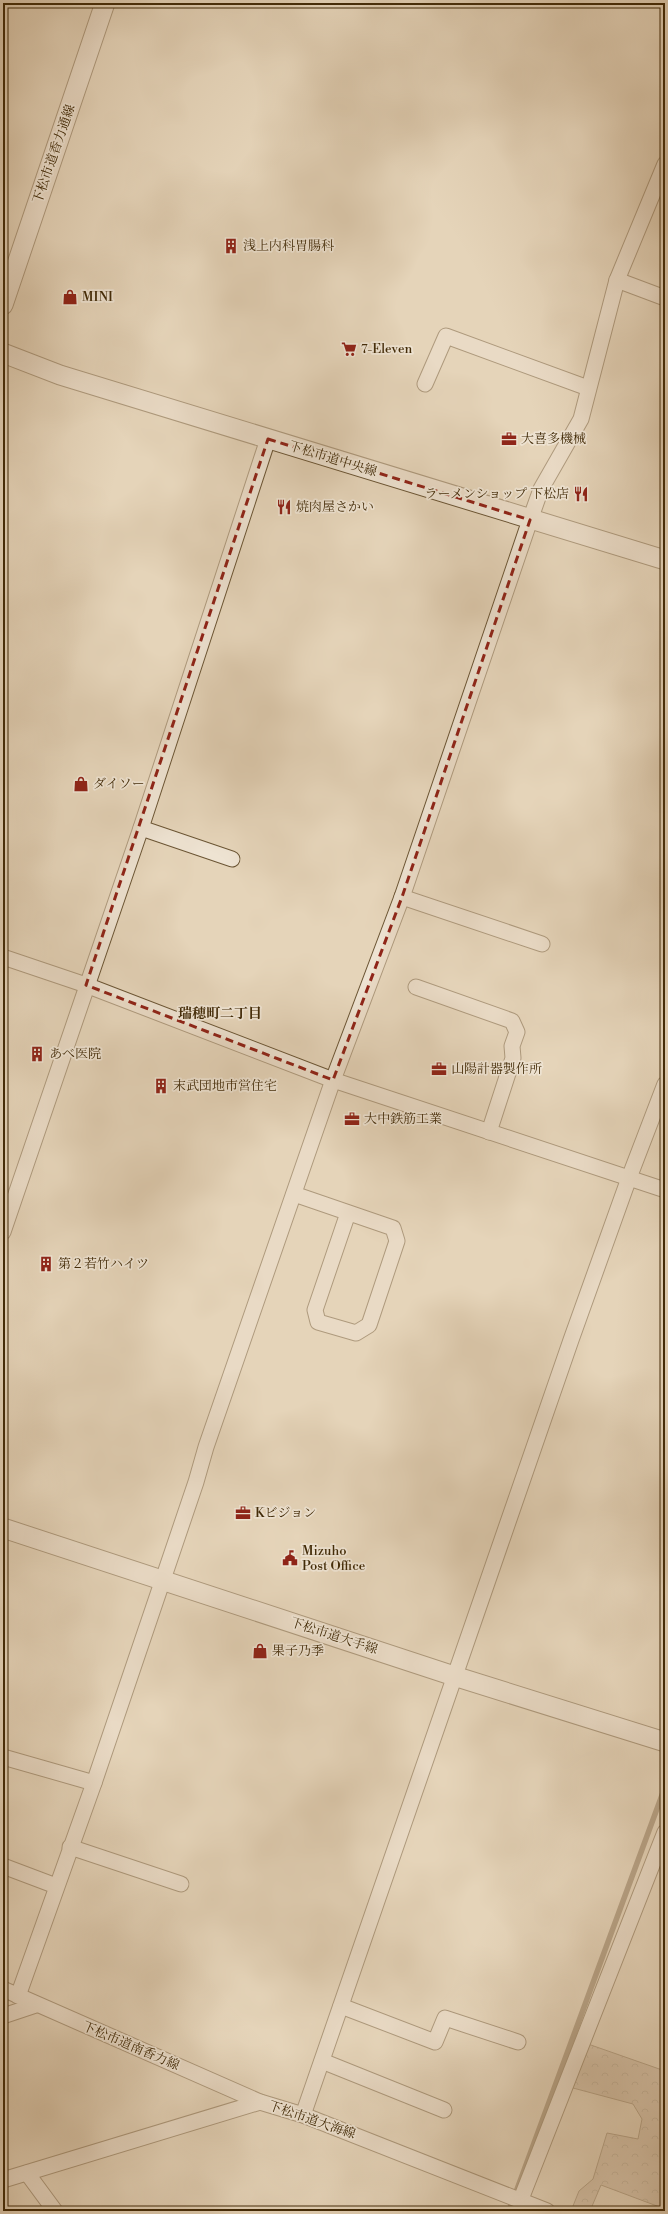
<svg xmlns="http://www.w3.org/2000/svg" width="668" height="2214" font-family="'Libre Bodoni','Noto Serif JP',serif">
<style>
.park{fill:url(#park-crowns);stroke:#867152}
.lines{fill:none;stroke-linecap:round;stroke-linejoin:round}
.stream{stroke:#836e4e;stroke-width:5.5}
.minor-casing{stroke:#6b5534;stroke-width:17}
.tertiary-casing{stroke:#6b5534;stroke-width:21}
.minor{stroke:#eee3d2;stroke-width:15}
.tertiary{stroke:#eee3d2;stroke-width:19}
.marked{fill:none;stroke:#8f2418;stroke-width:3;stroke-dasharray:8 5;stroke-linejoin:round}
.labels{text-anchor:middle;dominant-baseline:central;stroke-width:3.5;stroke-linejoin:round;paint-order:stroke}
.street-label{font-size:13px;fill:#422b08;stroke:#eee3d2}
.poi-label{font-size:13px;fill:#422b08;stroke:#eee3d2;text-anchor:start}
.neighbourhood-label{font-size:14px;font-weight:bold;fill:#422b08;stroke:#eee3d2}
</style>
<defs>
<pattern id="park-crowns" width="20" height="18" patternUnits="userSpaceOnUse"><rect width="20" height="18" fill="#c9b79b"/><path d="M2 6a3 3 0 1 1 6 0M12 15a3 3 0 1 1 6 0" fill="none" stroke="#a5957c"/></pattern>
</defs>
<rect width="100%" height="100%" fill="#e5d4b9"/>
<filter id="stains"><feTurbulence type="fractalNoise" baseFrequency=".005" numOctaves="4"/><feColorMatrix values="0 0 0 0 .2 0 0 0 0 .09 0 0 0 0 .02 0 0 0 .5 -.17"/></filter>
<radialGradient id="worn" r=".72"><stop offset=".6" stop-color="#630" stop-opacity="0"/><stop offset="1" stop-color="#630" stop-opacity=".3"/></radialGradient>
<!-- park -->
<path class="park" d="M588,2044l77,27v138l-64,-24 -11,26h-19l8,-20 14,-12 14,-46 31,6 4,-20 -9,-15 -60,-16z"/>
<g class="lines">
<!-- stream -->
<path class="stream" d="M509,2211l156,-424"/>
<!-- minor casing -->
<g class="minor-casing">
<g id="minor">
<path d="M617,280l48,18"/>
<path d="M425,384l21,-48 142,52"/>
<path d="M141,828l91,31"/>
<path d="M402,897l140,47"/>
<path d="M3,957l83,28 247,95 332,110"/>
<path d="M416,987l96,34 5,11 -5,14 1,12 -24,74"/>
<path d="M294,1194l99,34 4,13 -28,84 -13,8 -38,-11 -3,-12 33,-97"/>
<path d="M3,1232l138,-404 127,-389"/>
<path d="M3,1757l91,26"/>
<path d="M70,1847l111,37"/>
<path d="M3,1866l53,20"/>
<path d="M3,1989l257,113 43,13 244,96"/>
<path d="M18,1996l76,-213 102,-301 10,-35 127,-367 69,-183 128,-377 11,-31 40,-70 36,-139 48,-116"/>
<path d="M341,2006l94,36 10,-24 73,24"/>
<path d="M3,2016l33,-11"/>
<path d="M322,2061l122,49"/>
<path d="M303,2115l268,-775 58,-162 36,-94"/>
<path d="M27,2173l28,38"/>
<path d="M3,2180l257,-78"/>
<path d="M521,2199l144,-367"/>
</g>
</g>
<!-- tertiary casing -->
<g class="tertiary-casing">
<g id="tertiary">
<path d="M3,305l102,-302"/>
<path d="M3,353l57,22 605,185"/>
<path d="M3,1528l451,148 211,66"/>
</g>
</g>
<!-- minor -->
<use href="#minor" class="minor"/>
<!-- tertiary -->
<use href="#tertiary" class="tertiary"/>
</g>
<!-- marked area -->
<path d="M0 0H668V2214H0ZM268,439l262,81 -128,377 -69,183 -247,-95z" fill="#e5d4b9" fill-opacity=".55" fill-rule="evenodd"/>
<path class="marked" d="M268,439l262,81 -128,377 -69,183 -247,-95z"/>
<!-- icons -->
<defs>
<g id="building-bare" transform="scale(1.2)"><path d="M-4-6H4V6H1V3H-1V6H-4ZM-2.5-4.3h1.7v1.8h-1.7ZM.8-4.3h1.7v1.8H.8ZM-2.5-1h1.7V.8h-1.7ZM.8-1h1.7V.8H.8Z" fill="#8f2418" stroke="#eee3d2" stroke-width="2.5" paint-order="stroke"/></g>
<g id="shop-bare" transform="scale(1.2)"><path d="M-5-2.5h2.3a2.7 3.5 0 0 1 5.4 0H5L5.5 6h-11ZM-1.5-2.5h3a1.5 2.3 0 0 0-3 0Z" fill="#8f2418" stroke="#eee3d2" stroke-width="2.5" paint-order="stroke"/></g>
<g id="supermarket-bare" transform="scale(1.2)"><path d="M-6-5.5h2.5l.6 2H6L4.5 2H-2.5L-4.4-4H-6ZM-1.5 3.2a1.3 1.3 0 1 0 .1 0ZM3 3.2a1.3 1.3 0 1 0 .1 0Z" fill="#8f2418" stroke="#eee3d2" stroke-width="2.5" paint-order="stroke"/></g>
<g id="office-bare" transform="scale(1.2)"><path d="M-6-3h4V-5.5h4V-3h4V5H-6ZM-1-4.5V-3h2v-1.5ZM-6 0V1H6V0Z" fill="#8f2418" stroke="#eee3d2" stroke-width="2.5" paint-order="stroke"/></g>
<g id="restaurant-bare" transform="scale(1.2)"><path d="M-5-6h1v4h1v-4h1v4h1v-4h1v5L-1.5 .5V6h-2V.5L-5-1ZM5-6V6H3V1.5H1.5Q1.5-4 5-6Z" fill="#8f2418" stroke="#eee3d2" stroke-width="2.5" paint-order="stroke"/></g>
<g id="civic-bare" transform="scale(1.2)"><path d="M-.6-6.5H3V-4.5H.6V-3L4-1V1h2V6H-6V1h2V-1L-.6-3ZM-1.2 2.5V6h2.4V2.5Z" fill="#8f2418" stroke="#eee3d2" stroke-width="2.5" paint-order="stroke"/></g>
</defs>
<g fill-rule="evenodd">
<use href="#building-bare" x="231" y="246"/>
<use href="#shop-bare" x="70" y="297"/>
<use href="#supermarket-bare" x="349" y="349"/>
<use href="#office-bare" x="509" y="439"/>
<use href="#restaurant-bare" x="581" y="494"/>
<use href="#restaurant-bare" x="284" y="507"/>
<use href="#shop-bare" x="81" y="784"/>
<use href="#building-bare" x="37" y="1054"/>
<use href="#office-bare" x="439" y="1069"/>
<use href="#building-bare" x="161" y="1086"/>
<use href="#office-bare" x="352" y="1119"/>
<use href="#building-bare" x="46" y="1264"/>
<use href="#office-bare" x="243" y="1513"/>
<use href="#civic-bare" x="290" y="1558"/>
<use href="#shop-bare" x="260" y="1651"/>
</g>
<g class="labels">
<!-- street labels -->
<g class="street-label">
<text transform="translate(54 154) rotate(-71)">下松市道香力通線</text>
<text transform="translate(333 459) rotate(17)">下松市道中央線</text>
<text transform="translate(334 1636) rotate(18)">下松市道大手線</text>
<text transform="translate(131 2046) rotate(23)">下松市道南香力線</text>
<text transform="translate(312 2120) rotate(19)">下松市道大海線</text>
</g>
<!-- poi labels -->
<g class="poi-label">
<text x="243" y="246">浅上内科胃腸科</text>
<text x="82" y="297">MINI</text>
<text x="361" y="349">7-Eleven</text>
<text x="521" y="439">大喜多機械</text>
<text x="569" y="494" text-anchor="end">ラーメンショップ 下松店</text>
<text x="296" y="507">焼肉屋さかい</text>
<text x="93" y="784">ダイソー</text>
<text x="49" y="1054">あべ医院</text>
<text x="451" y="1069">山陽計器製作所</text>
<text x="173" y="1086">末武団地市営住宅</text>
<text x="364" y="1119">大中鉄筋工業</text>
<text x="58" y="1264">第２若竹ハイツ</text>
<text x="255" y="1513">Kビジョン</text>
<text x="302" y="1551">Mizuho<tspan x="302" dy="15">Post Office</tspan></text>
<text x="272" y="1651">果子乃季</text>
</g>
<!-- neighbourhood labels -->
<g class="neighbourhood-label">
<text x="220" y="1014">瑞穂町二丁目</text>
</g>
</g>
<!-- margin -->
<rect width="668" height="2214" fill="none" stroke="#e5d4b9" stroke-width="16"/>
<rect x="4" y="4" width="660" height="2206" fill="none" stroke="#422b08" stroke-width="2"/>
<rect x="8" y="8" width="652" height="2198" fill="none" stroke="#422b08"/>
<rect width="100%" height="100%" filter="url(#stains)"/>
<rect width="100%" height="100%" fill="url(#worn)"/>
</svg>
